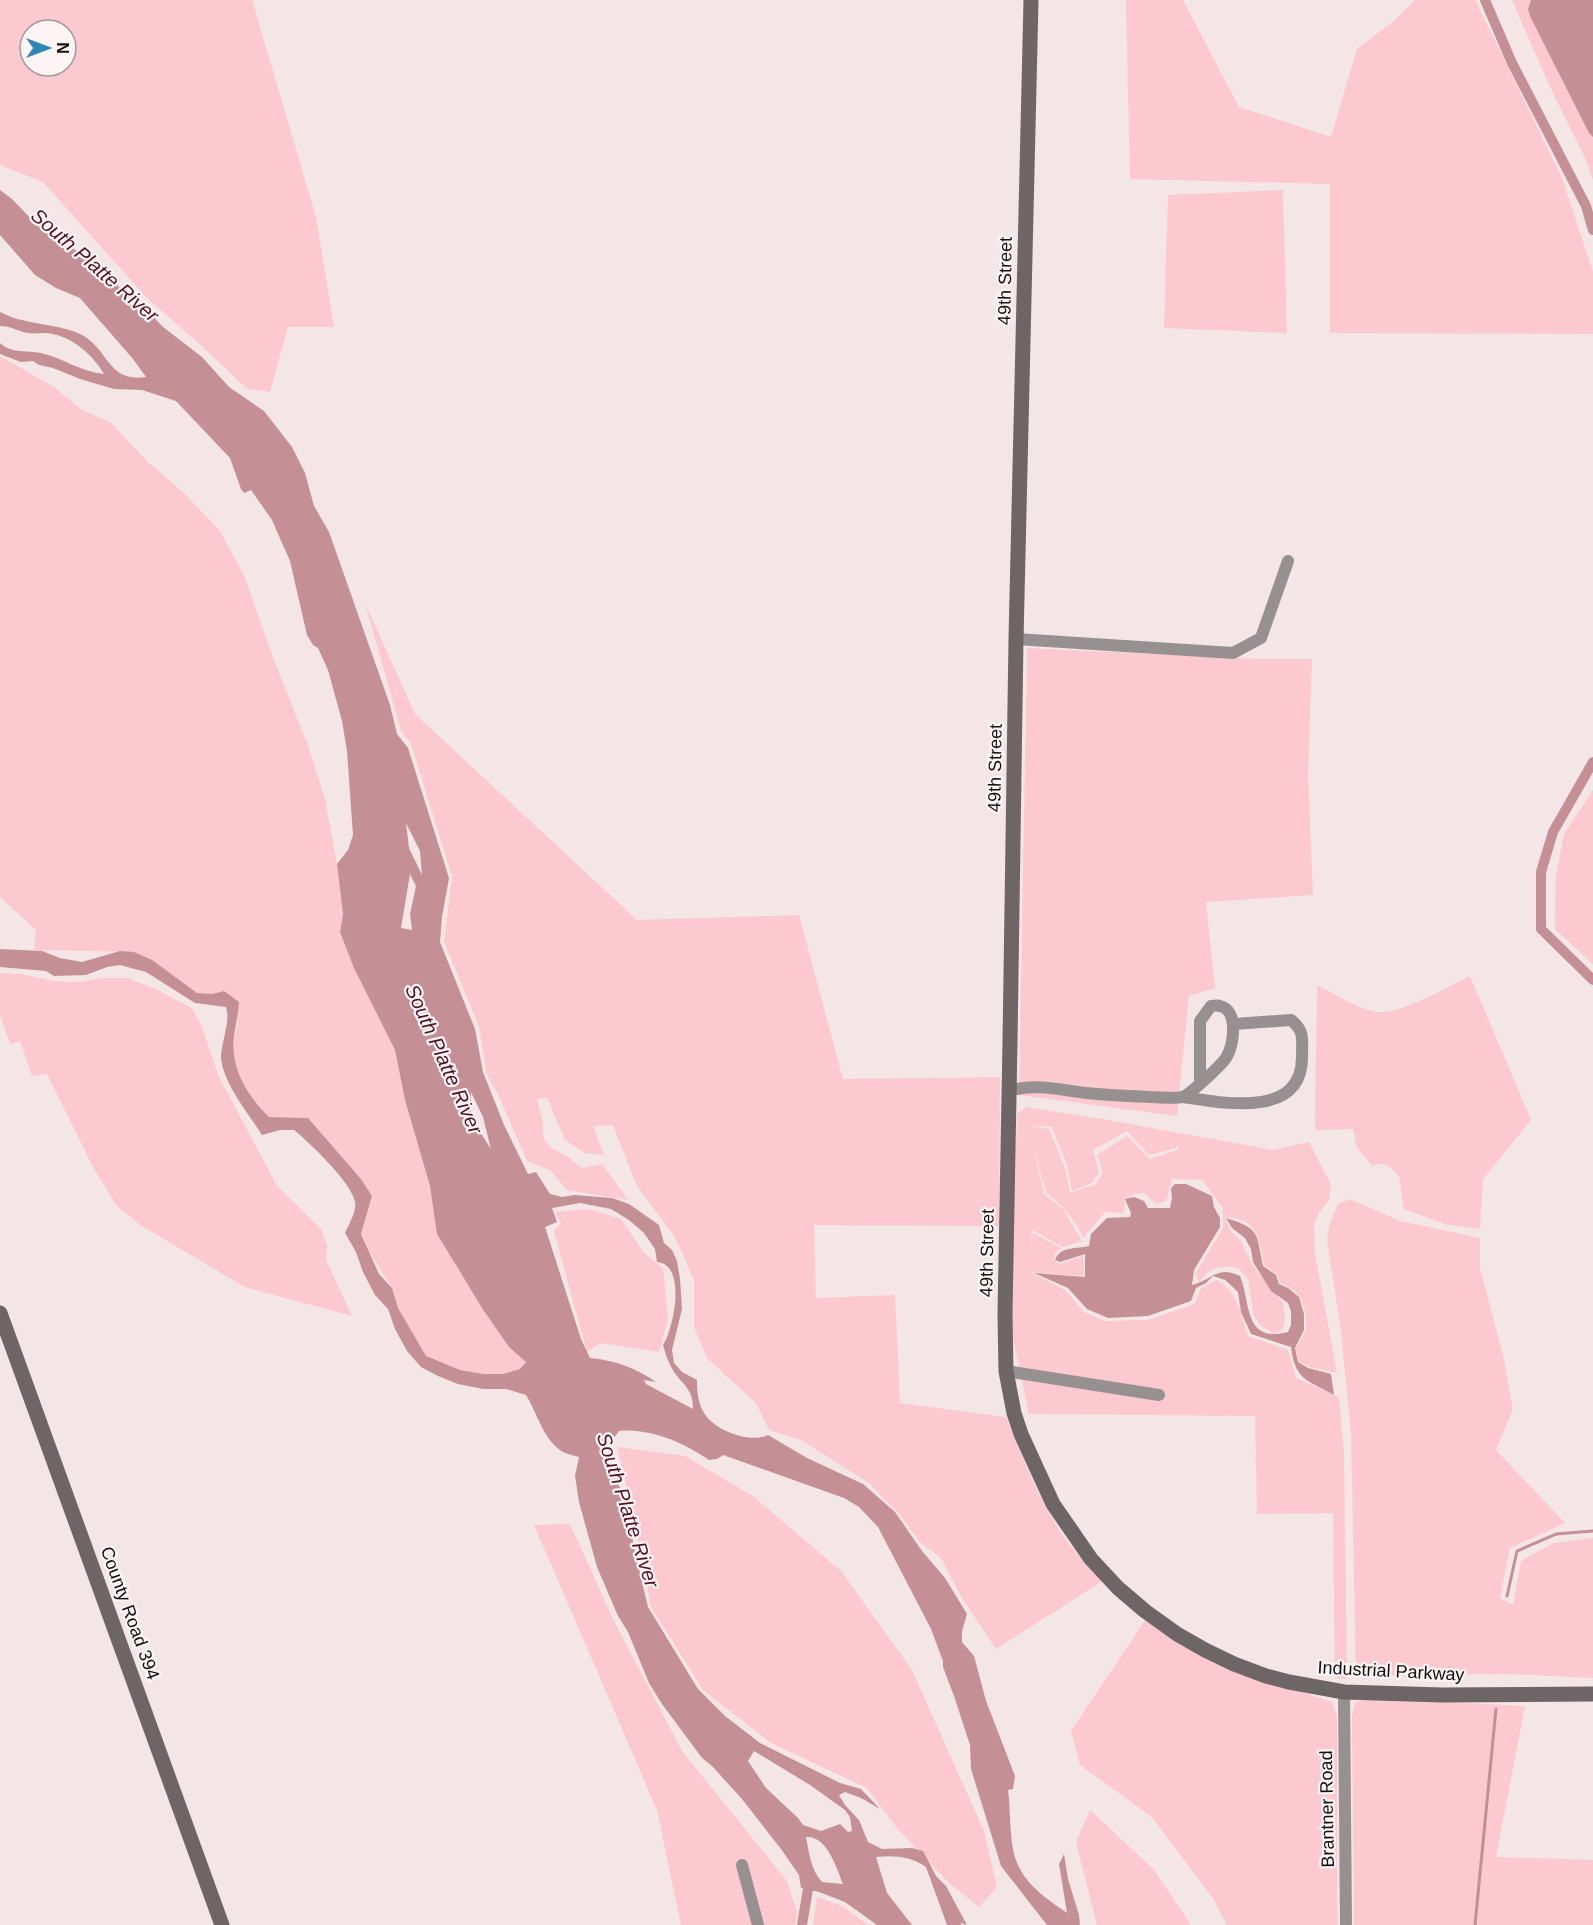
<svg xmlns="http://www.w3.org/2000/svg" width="1593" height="1925" font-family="Arial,sans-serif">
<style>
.green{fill:#fbc9cf;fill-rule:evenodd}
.water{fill:#c49096;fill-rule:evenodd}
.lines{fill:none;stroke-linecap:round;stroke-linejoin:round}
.stream{stroke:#c49096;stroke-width:3}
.canal{stroke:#c49096;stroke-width:10}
.street{stroke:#969090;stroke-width:12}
.secondary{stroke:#6e6566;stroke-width:15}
.labels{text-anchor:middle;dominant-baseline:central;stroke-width:4.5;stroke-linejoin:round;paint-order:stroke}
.street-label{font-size:18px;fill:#140f10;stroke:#fdf4f5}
.water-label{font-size:20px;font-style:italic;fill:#511121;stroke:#fdf4f5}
</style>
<rect width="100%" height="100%" fill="#f4e5e6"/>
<!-- green -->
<g class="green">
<path d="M0,0h252l64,217 18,110h-46l-18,65 -24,-4 -43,-41 -56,-49 -104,-116 -43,-17zM30,30h36v36h-36z"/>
<path d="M1126,0h57l56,107 92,30 26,-88 38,-29 20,-20h60l87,178 31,94v62l-263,-1v-149l-200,-5z"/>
<path d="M1512,0h81v180l-7,-20 -35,-71z"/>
<path d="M1283,190l4,143 -123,-5 4,-133z"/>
<path d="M0,356l54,31 28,23 28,12 37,39 38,33 34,36 25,45 28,80 36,91 17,53 12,65 6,48 -3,20 15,36 40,82 10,50 25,86 97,175 -7,8 -17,5h-19l-24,-4 -34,-13 -28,-49 -6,-20 -24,-39 -6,-16 10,-37 -11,-17 -53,-61 -39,-1c-21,-22 -38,-47 -35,-78 1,-6 5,-13 4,-19 -1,-7 -10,-22 -14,-29l-12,3 -15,-1 -63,-41 -100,-2 2,-20 -36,-33z"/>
<path d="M365,603l50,111 222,206 162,-5 44,164 157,-2 -1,149 -185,-1 2,73 79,-3 5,108 106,14c17,39 31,79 54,114 11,18 28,34 44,49l-108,69 -34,-51 -21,-40 -21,-16 -20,-27 -31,-32 -68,-43 -32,-10 -13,-27 -49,-45 -13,-31v-47l-19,-43 -38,-51 -24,-61 -20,1 11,29 -19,-2 -20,-13 -18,-43 -10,3 6,22v16l8,10 17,9 14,11 20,-4 26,36 -61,-10 -17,-20 -23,-9 -29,-67 -11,-19 -8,-49 -35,-84 8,-66 -41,-132 -10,-14z"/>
<path d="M1027,648l230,11h55l-4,115 5,121 -107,7 9,86 -26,8 -12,120 -158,-21z"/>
<path d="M1593,790v174l-38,-35 1,-53 8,-42z"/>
<path d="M0,973l20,1 34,7 25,1 22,-4h26l29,11 37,20 9,18 17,50 58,109 44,43 6,16 -1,15 26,56 -107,-29 -105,-62 -23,-19 -23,-37 -47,-95 -15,2 -12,-35 -10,3 -10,-29z"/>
<path d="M1470,976l61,144 -48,59 -3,50 -35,-5 -41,-15 -5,-33c-8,-7 -14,-16 -26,-10l-16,-18 -4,-19 -38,1 2,-145c19,9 38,23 59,27 22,4 73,-26 94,-36z"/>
<path d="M1026,1107l82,13 165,30 36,-8 22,43 -2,15 -10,13 -5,11 1,29 22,120 -27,-6 -11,-5 -3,-14 10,-17v-17l-6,-18 -9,-8 -11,-5 -3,-9 -13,-9c-5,-27 -5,-46 -39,-48l5,13 11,11 12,25 30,37 2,16 -2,9 -8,6 -14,-8 -7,-10 -6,-37 -10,-11c-19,-2 -27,-2 -39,15l-3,-10 27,-45v-20l-21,-28 -30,-1 -6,22 -10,3 -12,-11 -10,1 -9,5 -1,14 -19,-1 -22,26 -6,-13 -13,-17 -18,-16 -13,-46 11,48 19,15 19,32 -19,6 -31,-17 -2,27 3,-24 28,15 -6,5 -2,7 7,4 23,-8 1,20 -54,-4 35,18 19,22 21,9 43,-1 47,-16 6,-16 15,-8c21,8 25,36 32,56l40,14 8,28 43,19 5,56 3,226 -12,-1 -2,-165 -76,1 -2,-98 -226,-2 -18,-85 6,-215zM1028,1126l24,1 15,38 5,26 20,-8 7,-11 -6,-22 34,-19 22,24 27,-7 5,-7 -4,9 -27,9 -23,-23 -30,19 6,18 -7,11 -26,9 -5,-25 -16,-39z"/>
<path d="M1350,1199l50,22 80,17v30l23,87 10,54 -17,41 69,73 -55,25 -10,50 13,7 8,-44 33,-18 39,-5v140l-87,-4 -150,2 -5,-242 -10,-103 -14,-91 2,-14 9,-22z"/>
<path d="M589,1209l32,10 23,34 19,15 5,51 -9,33 -58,-9 -14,9 -33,-121 7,-8 -6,-11z"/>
<path d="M617,1447l68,9 68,40 88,75 71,99 72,161 13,56 -18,20 -30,-24 -52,-55 -30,-40 -96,-45 -68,-53 -52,-83 -19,-99z"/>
<path d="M570,1524l43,95 69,132 105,130 10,31 -2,13h-114l-24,-115 -123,-285z"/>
<path d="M1146,1619l72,45 114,38 5,15v189l1,19h-111l-13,-25 -62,-83 -72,-52 -9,-34z"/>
<path d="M1369,1698l156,8 -29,151 97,3v65h-239l-2,-210 3,-12z"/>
<path d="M1090,1810l64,60 37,55h-94l-21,-83z"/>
<path d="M817,1897l25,9 26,19h-55z"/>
</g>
<!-- water -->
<g class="water">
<path d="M1531,0h62v137l-4,-4 -59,-117 -2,-7z"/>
<path d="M0,190l12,9 26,27 36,23 75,63 14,15 39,30 27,30 35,24 28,36 13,26 9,33 15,26 61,173 7,29 11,14 41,130 -7,39 -2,25 35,87 8,43 21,53 24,49 8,-2 14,22 12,3 12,-2 38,3 17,6 30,21 5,18 8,7 5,11 3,18 2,30 -10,41 2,13 8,9 15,8c0,11 1,23 7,33 10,17 46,31 64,22l39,23 56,26 32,28 27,39 23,27 22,36 -5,17v11l12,14 12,45 29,75 -2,13 -5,1c3,21 1,51 8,70 8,24 31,39 51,53l-8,-49 5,-10 4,25 11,36 1,10h-33l-46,-59 -30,-97 -1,-24 -16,-49 -11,-29v-6l-12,-32 -53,-102 -19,-20 -15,-9 -121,-43 -6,4 -8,1c-25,-17 -58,-32 -90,-29l-15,20 21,48 11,58 12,50 50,82 27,27 35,27 80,40 21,6 19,20 -19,-11 -16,-6 -6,3 6,10 14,15 9,22 14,7 30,-1 11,3 13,25 10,10 21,39 -6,-2v2h-14l-21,-58c-15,-11 -33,-12 -50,-10l11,36 25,32h-35l-32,-23 -26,-10 -18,-4 -2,-13 -18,-26 -39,-50 -30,-33 -10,-8 -40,-54 -13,-21 -21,-51 -10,-16 -21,-49 -18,-65 -4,-26 4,-19c-6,-2 -14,-3 -19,-7 -17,-12 -23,-37 -34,-55l-20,-6h-23l-25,-5 -20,-8 -17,-9 -14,-16 -12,-22 -7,-20 -13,-14 -12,-23 -7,-20 -11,-19c4,-9 12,-22 10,-31 -3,-19 -46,-60 -61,-72h-14l-18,5c-13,-21 -39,-52 -41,-77 0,-16 10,-37 5,-51l-31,-4 -49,-31 -26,-7 -13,2 -21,8 -32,1 -8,-5 -46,-4v-18l42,2 18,7 22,4 38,-11 14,1 18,8 45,33 15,1 12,-3 15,11c-1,12 -3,22 -5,34 -4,32 13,59 35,81l39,1 53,61 11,17 -11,38 18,40 13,14 6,20 28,48 34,14 24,4h19l17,-5 6,-7 -17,-15 -25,-36 -47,-77 -7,-48 -25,-86 -10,-50 -41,-82 -14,-36 3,-18 -6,-50 11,-14 5,-15 -6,-84 -5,-30 -14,-51 -10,-22 -5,-3 -6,-10 -17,-74 -18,-41 -21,-30 -7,3 -3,-4 -11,-31 -54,-57 -34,-11 -28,-1 -34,-10 -27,-11 -14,-3 -6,-4 -12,1 -21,-8v-11c12,11 26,7 41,10 22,5 40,19 63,21 -12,-20 -32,-38 -57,-41 -6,0 -13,1 -19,0 -11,-2 -17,-7 -28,-7v-14c7,3 14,7 22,8 19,5 41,6 58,14 29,14 27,49 66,43l-13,-18 -53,-61 -24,-10 -21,-13 -35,-40zM406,823l14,28 2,24 -13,-27zM410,874l6,12 -6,28 2,16 -11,-2zM471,1092l12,25 8,32 -20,-31zM580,1203l31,6 18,11 15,13 11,16 2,13c30,2 17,66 6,83 3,11 7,22 14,31 10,12 16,16 16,33l-47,-25 -2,-4 12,2c-20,-14 -42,-22 -66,-24l-9,-19 -36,-112 12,-5 -5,-14zM754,1751l56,34 35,25 5,7 2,14 -4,1 -8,-8 -19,7 -18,-6 -5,-7 -32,-30 -18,-27zM806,1837c21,-2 31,32 37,47l-21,-2c-11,-12 -13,-29 -16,-45z"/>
<path d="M1175,1184h11l26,12 2,11 6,11v9l-26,43 -2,15c21,-5 25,-20 48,-9 11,26 3,68 48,56l3,-7v-14l-3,-8 -17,-12 -18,-29 -2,-13 -6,-11 -13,-10 -6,-10c35,11 30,15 37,48l13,9 3,9 9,4 11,9 5,17v16l-9,18 3,14 10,6 23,6 3,21c-27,-15 -39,-15 -43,-48l-40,-13 -10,-22 -3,-20 -13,-12 -12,-4 -7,7 -10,5 -5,13 -43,15 -40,2 -21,-9 -19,-21 -34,-15 51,4v-23l-25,8 -5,-2c5,-14 21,-11 34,-14l2,-12 16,-16 23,-1 1,-4 -6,-14 9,-2 10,4 4,7h22l2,-10 -1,-10z"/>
</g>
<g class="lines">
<!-- stream -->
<g class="stream">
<path d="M1507,1596l10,-45 39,-17 37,-3"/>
<path d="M1475,1925l21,-216"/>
</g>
<!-- canal -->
<g class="canal">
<path d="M1485,0l27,63 74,143 7,24"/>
<path d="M1593,762l-40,70 -12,40v57l52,51"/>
<path d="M802,1925l7,-42"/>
</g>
<!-- street -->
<g class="street">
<path d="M1016,639l217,14 28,-15 27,-77"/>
<path d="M1009,1091c26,-8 52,-1 77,2 21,2 43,3 64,4 10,0 23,2 32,0 8,-2 39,-32 44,-39 8,-12 13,-48 -6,-52 -3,-1 -6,0 -9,0l-11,15v63"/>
<path d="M1183,1097c40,6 119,22 119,-40 0,-17 3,-26 -11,-37l-57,4"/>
<path d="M1006,1371l153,24"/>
<path d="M1344,1692l2,233"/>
<path d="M742,1865l16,60"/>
</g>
<!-- secondary -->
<g class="secondary">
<path d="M1031,0l-15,639 -6,403 -5,272 1,57 8,42 7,21 32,70 38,55 27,29 27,23 32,23 28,16 29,14 32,12 23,6 55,10 98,3 151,-1"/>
<path d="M0,1313l222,612"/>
</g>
</g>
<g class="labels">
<!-- street labels -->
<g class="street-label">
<text transform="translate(1005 281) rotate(-89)">49th Street</text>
<text transform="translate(995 768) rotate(-89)">49th Street</text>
<text transform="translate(987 1253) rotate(-89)">49th Street</text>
<text transform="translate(130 1613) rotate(70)">County Road 394</text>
<text transform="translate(1391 1671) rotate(3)">Industrial Parkway</text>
<text transform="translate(1327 1809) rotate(-91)">Brantner Road</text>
</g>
<!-- water labels -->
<g class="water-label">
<text transform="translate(95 265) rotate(41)">South Platte River</text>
<text transform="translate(444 1059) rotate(66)">South Platte River</text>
<text transform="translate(628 1510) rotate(72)">South Platte River</text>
</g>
</g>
<!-- north arrow -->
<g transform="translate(48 48) rotate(90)"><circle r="28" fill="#fdf4f5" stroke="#a09899" stroke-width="1.5"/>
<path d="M0-4.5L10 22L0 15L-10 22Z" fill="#2f87b6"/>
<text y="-9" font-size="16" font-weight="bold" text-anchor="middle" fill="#140f10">N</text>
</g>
</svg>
